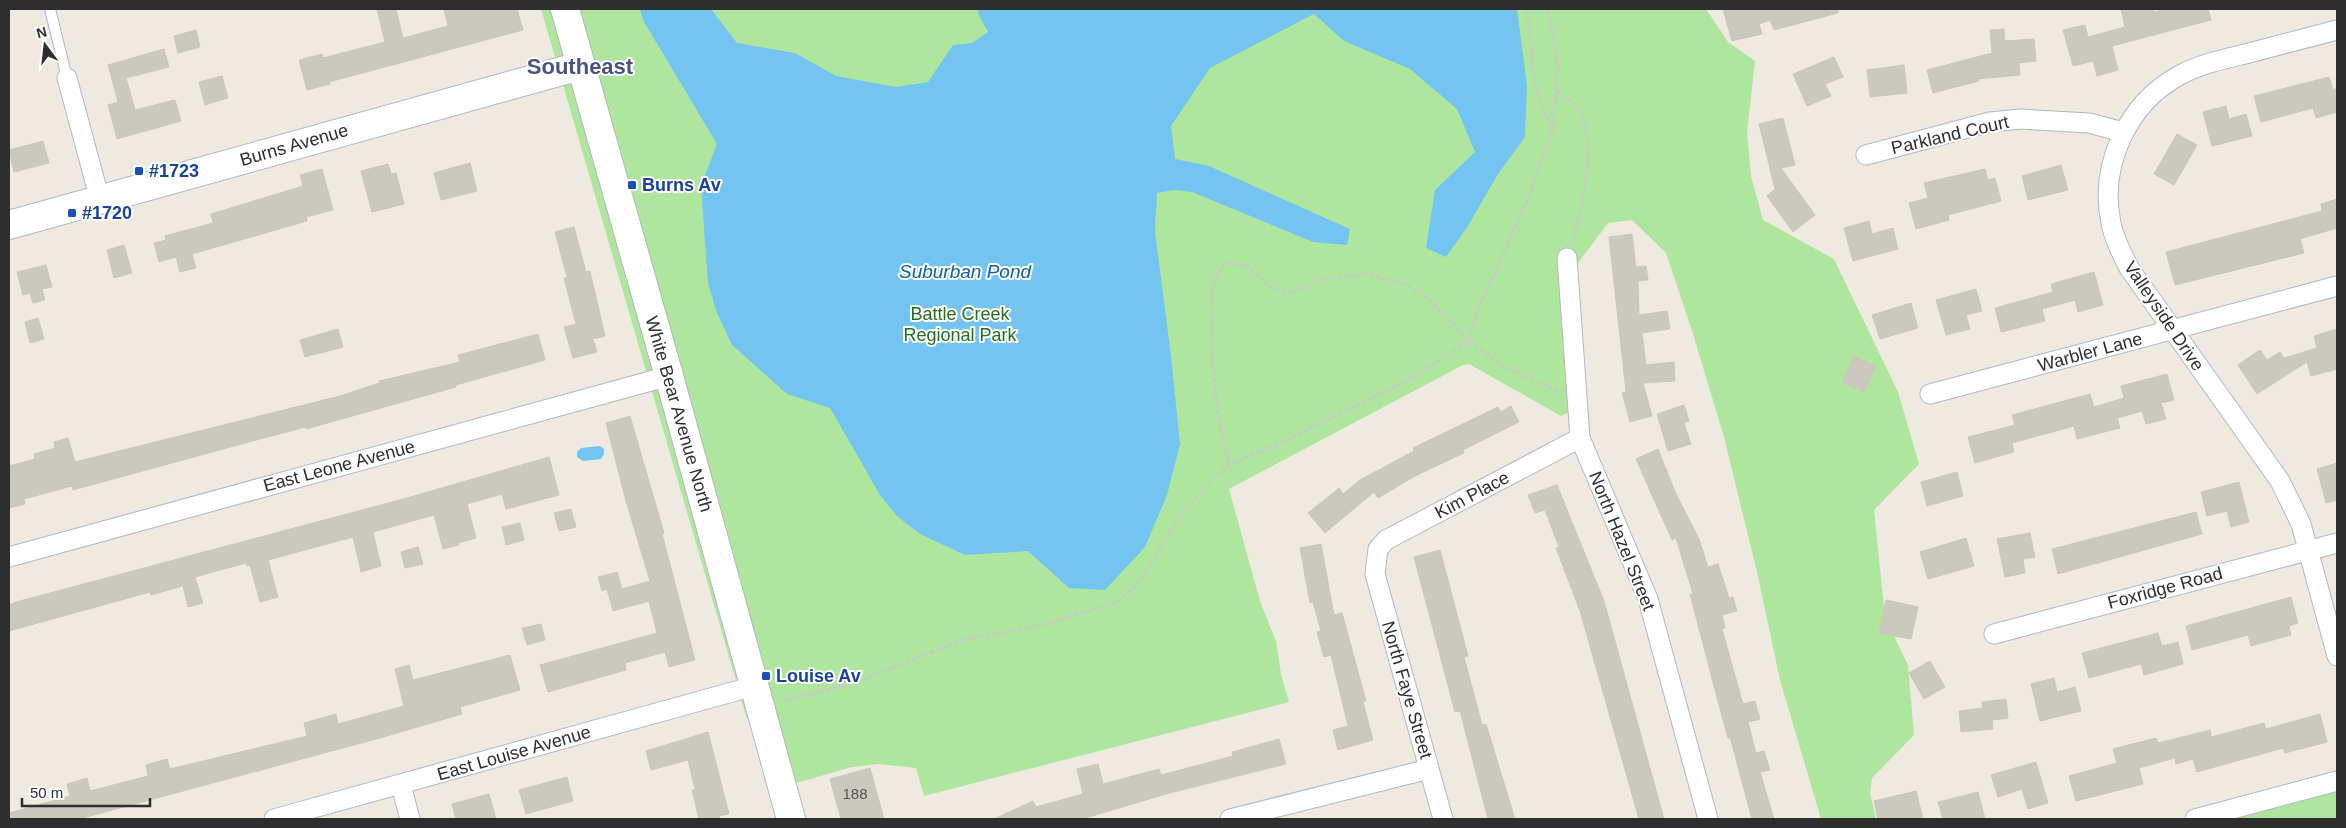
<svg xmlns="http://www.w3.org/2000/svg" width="2346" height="828" font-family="Helvetica,sans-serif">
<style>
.green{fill:#afe69d}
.water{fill:#73c4f1}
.building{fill:#cbc8bf;stroke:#cbc7ba}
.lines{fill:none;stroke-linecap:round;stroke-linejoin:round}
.lane-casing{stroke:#b4b5c1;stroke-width:12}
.street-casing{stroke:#b4b5c1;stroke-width:21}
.secondary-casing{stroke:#b4b5c1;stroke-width:30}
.path{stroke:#c9c9c9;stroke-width:3;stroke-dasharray:4 2.5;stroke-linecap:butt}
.lane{stroke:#fff;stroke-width:10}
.street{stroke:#fff;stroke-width:19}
.secondary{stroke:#fff;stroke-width:28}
.transit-dot{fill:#1a4fb4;stroke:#fff;stroke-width:2}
.labels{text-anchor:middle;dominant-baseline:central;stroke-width:4;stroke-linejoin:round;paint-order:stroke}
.number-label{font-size:15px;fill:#555452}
.street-label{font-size:18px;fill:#2e2e2e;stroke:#fff}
.transit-label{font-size:18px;font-weight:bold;fill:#164399;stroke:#fff;text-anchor:start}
.park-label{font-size:18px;fill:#236f1a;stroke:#fff}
.water-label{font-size:19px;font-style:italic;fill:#0b61a4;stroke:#fff}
.district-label{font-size:22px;font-weight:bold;fill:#4c5180;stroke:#fff}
</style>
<rect width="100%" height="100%" fill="#efeae1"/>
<!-- green -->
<g class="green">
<path d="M541,9h1165l22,33 27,19 -8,71 4,44 12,44 71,39 64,133 21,72 -45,46 11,107 23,48 6,70 -42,43 -2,15 6,26h-55l-41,-139 -23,-108 -33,-135 -31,-103 -27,-81 -34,-33 -24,3 -39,52 18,129 -26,12 -92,-52 -6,1 -234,124 31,112 16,40 5,33 8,28 -365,94 -8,-28 -37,-4 -27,3 -66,19 -22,-72 -17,5z"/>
<path d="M2337,782v37h-142z"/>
</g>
<!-- water -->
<g class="water">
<path d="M640,9h71l26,34 58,10 41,23 60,11 32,-5 25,-37 19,-2 16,-11 -10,-19 1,-4h538l10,77 -2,51 -27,37 -30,52 -22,31 -20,-9 9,-58 40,-38 -18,-43 -47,-40 -66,-28 -30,-27 -104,54 -39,58 4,33 34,7 141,63 -3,16 -34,-3 -121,-50 -18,-2 -17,3 -2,39 16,124 9,88 -13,51 -22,52 -40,43 -36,-2 -41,-37 -63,4 -45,-21 -23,-18 -17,-21 -50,-87 -43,-14 -55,-49 -15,-32 -9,-30 -7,-97 16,-42 -73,-122z"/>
<path d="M600,446l4,3v5l-3,5 -18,2 -6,-4v-5l4,-4z"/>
</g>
<!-- building -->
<g class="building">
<path d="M377,9h19l7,29 45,-12 -4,-17h73l6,21 -194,52 1,2 -23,6 -8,-30 23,-6 1,4 62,-16z"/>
<path d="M1723,9h115v4l-64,17 -4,-10 -11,4 3,10 -30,7z"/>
<path d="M2121,9h32l1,3 13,-3h41l3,11 -99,26 6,24 -21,6 -4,-15 -20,5 -10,-36 22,-5 3,12 37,-10z"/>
<path d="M2004,29l1,12 29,-2 2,22 -17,2 1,12 -42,4 1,2 -46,12 -6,-23 65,-17 -2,-23z"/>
<path d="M196,30l4,17 -22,6 -4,-17z"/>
<path d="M164,49l5,18 -43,11 9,32 40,-10 6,21 -64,18 -9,-34 10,-3 -10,-37z"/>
<path d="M1834,57l9,20 -18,7 6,12 -24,10 -14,-32z"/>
<path d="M1904,65l3,28 -37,4 -3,-27z"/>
<path d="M222,76l6,22 -23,7 -6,-23z"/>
<path d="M2329,77l4,13 4,-2v24l-21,6 -3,-10 -52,14 -7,-26z"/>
<path d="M2226,106l3,13 17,-5 6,22 -40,10 -9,-34z"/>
<path d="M1783,118l12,47 -14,3 34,47 -22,17 -26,-36 8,-7 -16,-65z"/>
<path d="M2177,134l20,11 -23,40 -20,-11z"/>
<path d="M43,141l6,22 -35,9 -5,-22z"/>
<path d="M470,163l7,28 -36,9 -7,-27z"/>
<path d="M388,164l3,10 5,-1 8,31 -32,8 -11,-41z"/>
<path d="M2061,165l7,25 -40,10 -6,-24z"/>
<path d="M322,169l11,41 -27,7 1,4 -115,33 4,14 -16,4 -4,-15 -17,5 -5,-19 12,-3 -1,-4 48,-13 -2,-9 92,-28 -3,-11z"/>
<path d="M1985,169l3,11 7,-2 6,23 -53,14 1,5 -33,9 -7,-26 19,-5 -4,-15z"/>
<path d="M2337,199v29l-37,11 4,14 -129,32 -9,-33 156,-41 -1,-7z"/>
<path d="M1869,221l3,13 21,-6 5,21 -45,12 -9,-33z"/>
<path d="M574,227l12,45 4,-1 15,65 -12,3 4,13 -24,6 -9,-31 12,-3 -12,-46 3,-1 -12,-45z"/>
<path d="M1632,234l4,33 10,-1 2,14 -10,1 1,34 28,-4 3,18 -28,4 4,32 28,-3 1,19 -32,2 9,33 -22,6 -8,-29 4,-1 -17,-155z"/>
<path d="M124,245l8,28 -18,5 -7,-28z"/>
<path d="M46,265l6,22 -10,2 3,11 -12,3 -3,-10 -7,2 -6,-23z"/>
<path d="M2094,272l9,33 -25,7 -3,-12 -33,9 3,12 -44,11 -6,-24 58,-16 -2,-8z"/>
<path d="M1976,289l6,22 -16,4 4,14 -24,6 -10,-35z"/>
<path d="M1911,303l7,25 -38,11 -8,-24z"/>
<path d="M38,318l6,21 -14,4 -5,-21z"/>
<path d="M338,329l5,18 -38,10 -5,-17z"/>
<path d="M2337,329v40l-26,7 -4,-14 -50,32 -19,-29 22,-15 7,10 13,-8 4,6 33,-10 -3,-12z"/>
<path d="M538,334l7,26 -89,25v2l-150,42v-2l-46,12 -187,51 -1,-4 -48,13 1,5 -16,4v-42l26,-7 -1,-5 21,-6 -1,-6 14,-4 7,24 265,-66 39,-13v-2l81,-19 -2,-7z"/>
<path d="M1854,356l22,10 -12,26 -22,-10z"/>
<path d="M2167,374l7,26 -13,3 5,16 -20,5 -4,-13 -25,7 3,10 -43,11 -3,-13 -62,17 2,9 -39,11 -7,-26 47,-12 -3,-10 78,-21 4,13 30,-9 -3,-12z"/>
<path d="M1684,405l5,16 -5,2 7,21 -23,7 -11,-37z"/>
<path d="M1511,406l8,16 -56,28 1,3 -49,23 -37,22 -4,-6 -49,41 -17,-20 31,-25 4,6 17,-14 54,-29 -1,-3 85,-41 3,5z"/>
<path d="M630,416l34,117 -2,1 33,126 -26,7 -4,-15 -40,11 1,7 -78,22 -8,-27 117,-32 -8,-32 -36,10 -6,-22 -5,2 -4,-14 19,-5 5,17 28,-8 -24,-80 -20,-78z"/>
<path d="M1658,449l18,45 23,45 9,28 10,-3 11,34 4,-1 4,14 -15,4 3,13 -3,1 21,75 12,-3 5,18 -12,3 8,31 8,-2 6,19 -10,2 14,47h-22l-22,-82 -2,1 -12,-44 -26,-100h3l-17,-56 -4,2 -36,-81z"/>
<path d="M549,457l10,38 -53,14 -4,-15 -35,10 9,34 -18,5 1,2 -16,4 -9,-34 -61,17 8,34 -20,6 -8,-35 -85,23 10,37 -18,5 -10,-37 -3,1 -1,-3 -51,14 8,26 -15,4 -5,-21 -32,9 -1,-3 -141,39v-26l7,-3 391,-104z"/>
<path d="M2337,463v37l-11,3 -9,-34z"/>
<path d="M1957,472l6,24 -36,10 -6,-24z"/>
<path d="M2239,482l10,40 -18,5 -4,-16 -20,5 -6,-24z"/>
<path d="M1557,485l47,116 60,218h-25l-59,-208 -24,-63 3,-1 -14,-37 -10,3 -7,-18z"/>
<path d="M571,509l5,18 -17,4 -5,-18z"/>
<path d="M2196,512l6,22 -144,40 -6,-25z"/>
<path d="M520,523l4,17 -18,5 -4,-18z"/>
<path d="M2030,533l5,24 -12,2 2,14 -20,4 -8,-38z"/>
<path d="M1966,538l8,28 -46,13 -8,-27z"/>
<path d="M1321,544l13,71 8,-2 24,88 -3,1 10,38 -35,10 -5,-20 15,-4 -17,-71 -7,2 -7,-25 4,-1 -8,-29 -3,1 -10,-55z"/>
<path d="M418,547l5,17 -18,4 -4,-16z"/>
<path d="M1440,550l28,106 -4,1 18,68 4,-1 29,95h-27l-28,-108 -5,1 -41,-155z"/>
<path d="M2291,597l7,26 -9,3 2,9 -40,11 -3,-11 -56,15 -6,-24z"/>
<path d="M1886,600l32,7 -7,32 -32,-6z"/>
<path d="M541,624l4,16 -18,5 -5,-17z"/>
<path d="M2158,633l4,13 16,-4 5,22 -39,11 -3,-11 -52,14 -7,-25z"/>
<path d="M510,655l10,35 -60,17 2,7 -82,24 -301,81h-70v-6l61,-17 -3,-12 20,-6 3,13 58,-15 -2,-11 21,-6 3,10 137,-33 -3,-13 32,-9 2,10 66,-18 -9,-37 14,-4 4,15z"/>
<path d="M1930,661l15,26 -21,12 -15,-26z"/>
<path d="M2054,678l3,14 18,-5 6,24 -41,10 -9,-37z"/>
<path d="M2006,699l2,19 -16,2 1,9 -32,3 -2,-21 24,-3 -1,-6z"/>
<path d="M2320,714l7,28 -42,11 -2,-5 -86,24 -4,-13 -17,5 -1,-6 -36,10 4,16 -67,17 -7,-25 48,-13 -4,-14 43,-11 2,5 52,-13 1,7 53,-14 2,6z"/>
<path d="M708,732l21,82 -10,2 1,3h-21l-7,-29 3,-1 -7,-29 -37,10 -5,-19z"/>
<path d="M1279,739l7,25 -120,30 -84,25h-88l39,-18 3,6 47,-13 -6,-25 21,-5 5,20 56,-15 2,6 72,-19 -1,-4z"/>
<path d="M2036,762l12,41 -20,6 -6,-20 -24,8 -7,-22z"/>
<path d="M870,768l14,51h-43l-11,-40z"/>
<path d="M567,777l6,24 -47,13 -7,-24z"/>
<path d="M1916,791l7,28h-45l-4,-18z"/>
<path d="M1978,792l7,27h-42l-5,-17z"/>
<path d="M489,794l7,25h-40l-4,-15z"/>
</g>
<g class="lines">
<!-- lane casing -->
<g class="lane-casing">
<path id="lane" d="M50,9l17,69"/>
</g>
<!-- street casing -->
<g class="street-casing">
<g id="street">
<path d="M2337,30c-30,8 -61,16 -92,24 -21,5 -45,10 -65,21 -52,28 -81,89 -69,148 3,16 11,31 18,45l151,213 21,43 36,132"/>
<path d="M67,78l33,122"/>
<path d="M1866,155l124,-33 31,-3 68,4 34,9"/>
<path d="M1567,258l13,180 68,161 60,220"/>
<path d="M1930,394l407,-108"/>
<path d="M9,557l660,-181"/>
<path d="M1994,634l343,-91"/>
<path d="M401,785l9,34"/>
<path d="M274,819l480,-133"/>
<path d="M1230,819l199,-50"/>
<path d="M1443,819l-68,-245 3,-25 8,-9 194,-102"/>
<path d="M2195,819l142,-38"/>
</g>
</g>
<!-- secondary casing -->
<g class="secondary-casing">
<g id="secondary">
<path d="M565,9l104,367 122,443"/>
<path d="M9,225l571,-159"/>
</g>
</g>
<!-- path -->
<g class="path">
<path d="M1527,9l8,78 17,42"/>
<path d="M1557,91c7,6 18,13 23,21 17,28 2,99 -8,130"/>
<path d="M1229,465l-11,-51 -6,-59 1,-70 11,-22 23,3 23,21 21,5 36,-14 41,-4 38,11 21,12 42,44 34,25 58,27"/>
<path d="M782,701l72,-18 111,-44 70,-12 83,-25 24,-23 39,-65 32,-36 16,-13 53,-23 123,-60 64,-41 6,-24 54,-121 24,-66 5,-66 -10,-55"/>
</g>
<!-- lane -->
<use href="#lane" class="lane"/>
<!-- street -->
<use href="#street" class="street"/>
<!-- secondary -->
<use href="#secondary" class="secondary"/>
</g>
<!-- markers -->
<g class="transit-dot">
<rect x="134" y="166" width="10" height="10" rx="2.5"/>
<rect x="627" y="180" width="10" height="10" rx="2.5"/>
<rect x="67" y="208" width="10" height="10" rx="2.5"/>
<rect x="761" y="671" width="10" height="10" rx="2.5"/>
</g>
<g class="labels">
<!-- number labels -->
<g class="number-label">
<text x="855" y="793">188</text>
</g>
<!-- street labels -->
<g class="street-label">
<text transform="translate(1950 135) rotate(-13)">Parkland Court</text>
<text transform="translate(294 145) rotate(-16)">Burns Avenue</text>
<text transform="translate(2164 316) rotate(56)">Valleyside Drive</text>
<text transform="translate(2090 352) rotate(-15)">Warbler Lane</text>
<text transform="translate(679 414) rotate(74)">White Bear Avenue North</text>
<text transform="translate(339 466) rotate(-15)">East Leone Avenue</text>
<text transform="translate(1472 495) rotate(-28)">Kim Place</text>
<text transform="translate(1622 541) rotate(68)">North Hazel Street</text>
<text transform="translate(2165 588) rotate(-15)">Foxridge Road</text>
<text transform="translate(1407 690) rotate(74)">North Faye Street</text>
<text transform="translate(514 753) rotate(-16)">East Louise Avenue</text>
</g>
<!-- transit labels -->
<g class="transit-label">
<text x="149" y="171">#1723</text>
<text x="642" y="185">Burns Av</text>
<text x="82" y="213">#1720</text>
<text x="776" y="676">Louise Av</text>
</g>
<!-- park labels -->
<g class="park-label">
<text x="960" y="314">Battle Creek<tspan x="960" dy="21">Regional Park</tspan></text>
</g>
<!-- water labels -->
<g class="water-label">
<text x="965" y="271">Suburban Pond</text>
</g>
<!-- district labels -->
<g class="district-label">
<text x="580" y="66">Southeast</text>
</g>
</g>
<!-- border -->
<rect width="2346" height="828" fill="none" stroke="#2e2e2e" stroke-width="20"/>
<!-- north arrow -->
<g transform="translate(45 45) rotate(345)" stroke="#ffffff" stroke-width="4" paint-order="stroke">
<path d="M0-4L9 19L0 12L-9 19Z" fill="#2e2e2e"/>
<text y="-8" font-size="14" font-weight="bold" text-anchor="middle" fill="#2e2e2e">N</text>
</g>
<!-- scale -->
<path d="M22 798v8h128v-8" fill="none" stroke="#2e2e2e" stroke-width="2.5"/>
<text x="30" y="798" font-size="15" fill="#2e2e2e" stroke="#ffffff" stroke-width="4" paint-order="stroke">50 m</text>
</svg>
